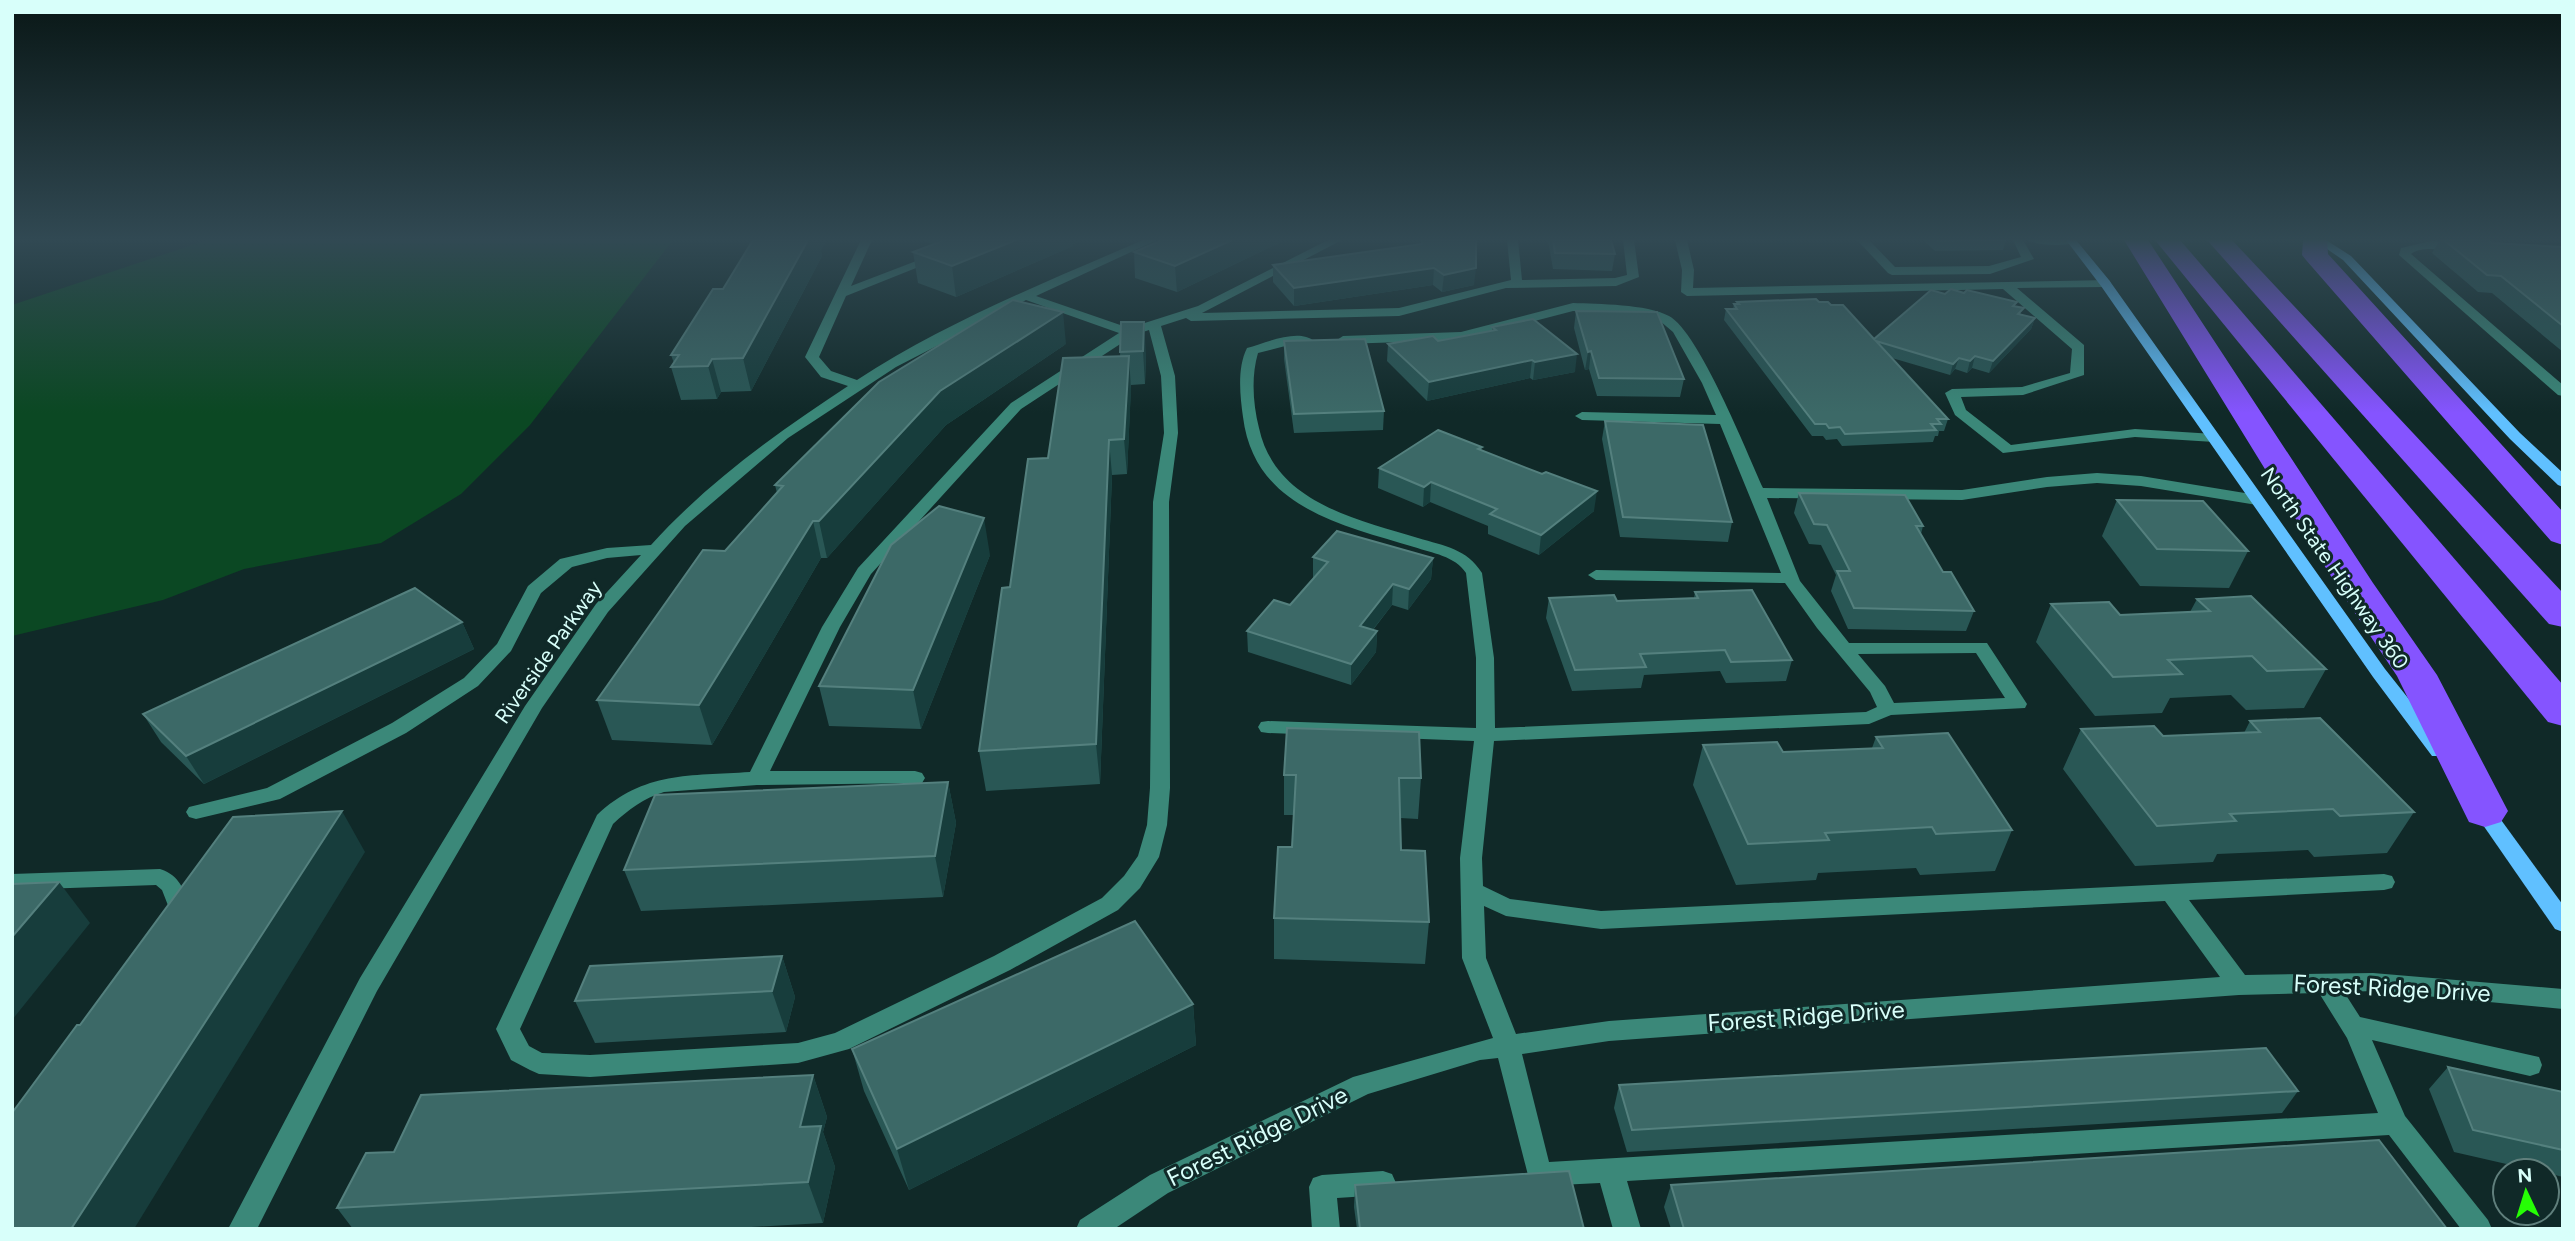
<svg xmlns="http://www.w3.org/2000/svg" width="2575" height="1241" font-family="Figtree,sans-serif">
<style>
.water{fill:#0b4823}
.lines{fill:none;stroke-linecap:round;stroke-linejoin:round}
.minor{fill:#3b8879;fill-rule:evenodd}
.major{fill:#60c0ff;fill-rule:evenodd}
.highway{fill:#8554ff;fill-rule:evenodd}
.wall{fill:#295755}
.shaded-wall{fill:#173d3c}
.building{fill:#3c6967;stroke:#54807e;stroke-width:2}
.labels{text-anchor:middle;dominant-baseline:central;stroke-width:6;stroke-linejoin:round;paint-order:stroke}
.street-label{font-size:21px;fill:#d8fffa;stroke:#102928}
.near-street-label{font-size:24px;fill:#d8fffa;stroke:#102928}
</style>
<rect width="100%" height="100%" fill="#102928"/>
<!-- water -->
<path class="water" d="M207,240h466l-143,185 -69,69 -80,49 -137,26 -81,31 -151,36v-331z"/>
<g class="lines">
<!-- minor -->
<g class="minor">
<path d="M861,240h11l-21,46 120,-46h15l-140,56 -27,61 12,14 26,9c89,-58 189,-98 286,-140h14l-121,56 93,32 69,-22 130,-66h14l-140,73 197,-5 112,-28 -4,-40h11l4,40 93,-2 12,-3 -4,-35h11l5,37 -23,9 -110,2 -107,28 -208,5 -5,-3 -25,8 14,50 3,57 -9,69 1,286 -3,37 -8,32 -19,31 -22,22 -108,60 -161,79 -51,14 -208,14 -51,-3 -9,-4 -19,-10 -15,-31 101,-214c47,-44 93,-39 153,-43l72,-145 36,-59 153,-165 108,-70 -93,-33 -130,67 -108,71 -103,88 -77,86 -66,96 -165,283 -120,238h-29l132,-251 165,-272 71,-102 45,-49 -34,3 -35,9 -31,26 -30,58 -33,35 -72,47 -126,66 -84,20 -7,-2 -3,-5 3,-5 78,-19 125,-65 72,-45 33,-34 31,-58 32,-27 47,-11 44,-3c57,-63 127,-113 197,-159l-27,-9 -16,-20zM1149,330l12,46 3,57 -11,69 -3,286 -3,37 -9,31 -14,20 -22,22 -108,58 -159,77 -37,10 -208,12 -48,-2 -13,-7 -9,-17 93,-205c15,-14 31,-26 51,-32l93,-7 165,-2 3,-5 -3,-5 -7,-2h-145l70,-144 31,-53 150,-165 113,-74z"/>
<path d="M1675,240h12l7,30 -1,18 416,-8 2,3 -6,4 -88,1 67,57v30l-61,20 -62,2 5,13 45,35 124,-16 79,5 7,4 -7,4 -79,-5 -132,16 -48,-38 -10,-22 7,-4 70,-2 48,-14 2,-24 -69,-60 -316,7 -6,-4 1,-22z"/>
<path d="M1857,240h12l26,27 94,-1 32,-9 -8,-17h10l11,19 -44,15 -98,1 -4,-2z"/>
<path d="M2027,240h50l1,1c-10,6 -41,5 -51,-1z"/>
<path d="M2431,241l28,1 6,3c-14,10 -40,-2 -54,9l152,131v11l-5,-1 -159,-140 2,-7z"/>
<path d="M1573,303c25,1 74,1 96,13 30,16 78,137 94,172l199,2 85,-13 50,-4 44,3 116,19 8,5 -8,5 -116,-19 -44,-3 -50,4 -85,13 -195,-2 33,83 49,62h138l40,61 -2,4 -134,7 -22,9 -375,17 -12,117 1,28 27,13 91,12 783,-37 8,2 3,6 -3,6 -8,2 -195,10 56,75 128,-2 190,16v20l-190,-18 -29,1 16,25 179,40 3,8 -3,8 -9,3 -158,-36 33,76 83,104 4,9h-31l-72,-94 -762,46 14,48h-28l-13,-46 -61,3 -9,-3 -32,-125 -18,2 -112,34 -200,99 -54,36h-38l4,-9 70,-45 203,-98 140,-39 -31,-80 -2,-100 14,-117 -206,-8 -7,-1 -3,-5 3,-5 7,-1 208,7v-70l-10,-85c-11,-17 -34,-20 -52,-26 -73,-22 -160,-40 -171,-130 -3,-22 -6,-49 4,-69 19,-5 51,-20 67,-7l-6,4h-19l-31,8c-7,24 -5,51 1,75 16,74 96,91 159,110 27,8 49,11 64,35l12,85 1,70 371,-16 11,-5 -7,-15 -53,-64 -32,-45 -189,-3 -8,-5 8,-5 185,3 -61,-149 -138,-4 -7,-4 7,-4 134,3 -14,-32 -29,-51 -13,-11 -38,-8 -49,-2 -111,29 -119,4 -6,-4 6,-4 118,-4zM1976,653l29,45 -111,5 -9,-17 -27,-32zM2165,901l55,76 -611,44 -93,13 -30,-76 -2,-52 22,10 95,13zM2319,993l28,45 31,75 -829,49 -27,-108 87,-13 630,-46z"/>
<path d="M160,869c20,6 24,22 32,40l-8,13 -8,3 -8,-3 -3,-6 4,-8 -7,-18 -6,-5 -144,5v-16z"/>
<path d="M1383,1171l9,3 4,9 -4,9 -9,3 -46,3 3,31h-28l-3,-42 4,-9 9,-3z"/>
</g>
<!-- major -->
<g class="major">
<path d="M2066,240h10l33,40 276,389 61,77 3,5 -3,5h-14l-59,-79 -272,-391z"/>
<path d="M2314,240h12l25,16 169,177 43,40v14l-5,-2 -48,-46 -167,-179z"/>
<path d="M2481,800l7,2 75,103v27l-8,-3 -81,-117 -3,-5 3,-5z"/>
</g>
<!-- highway -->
<g class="highway">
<path d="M2124,240h24l225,343 64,92 71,136 -7,11 -16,5 -16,-5 -72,-146 -60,-90z"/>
<path d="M2155,240h25l383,445v41l-15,-4z"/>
<path d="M2207,240h25l331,353v34l-14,-3z"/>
<path d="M2303,240h24l1,14 235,258v33l-12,-4 -245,-281 -4,-5z"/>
</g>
</g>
<!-- wall -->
<g class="wall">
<path d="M920,240h165l-12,4v2l-117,51 -38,-14 -5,-31 20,-8z"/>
<path d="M1285,240l-108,52 -42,-14 -1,-26z"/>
<path d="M1548,240h63l4,14 -3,17 -59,-2z"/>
<path d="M1923,240h83l-3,10 -68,1z"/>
<path d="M2440,240h39l13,3 71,4v105l-71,-59 -14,-1 -46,-39z"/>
<path d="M1422,244l52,41 -32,7 -9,-7 -139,21 -21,-24v-17z"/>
<path d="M821,251l1,5 -71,135 -30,1 -4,7 -36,1 -10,-33 3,-4 -3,-8 52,-66z"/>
<path d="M1945,294l70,12 7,9 13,3 -4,11 -42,44 -17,-5 -5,5 -12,-4 -5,6 -58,-17 56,61 -4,12h-5l-1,5h-3l-2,6 -91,4 -5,-7 -11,1 -3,-4h-11l-88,-116 2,-11h7l1,-5h2l1,-2h82l12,3 43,34z"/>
<path d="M1576,311l108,68 -4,18 -83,-1 -8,-27 -4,1 -11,-42z"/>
<path d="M1121,322l25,32 -1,30 -14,1 -4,89 -15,1 -12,309 -114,7 -7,-40 31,-164 38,-129 72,-101z"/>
<path d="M1492,327l83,45 -42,8 -3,-2 -103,23 -40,-40 1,-17 50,-3 54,-10z"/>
<path d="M1284,341l100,70 -1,19 -89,3 -10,-74z"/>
<path d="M1066,344l-120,81 -119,133h-6l-109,187 -100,-5 -15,-40 128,-149 52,-58 -2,-8z"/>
<path d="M1605,421l127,101 -4,20 -108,-5 -18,-98z"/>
<path d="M1482,447l-1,4 113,60 -55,44 -51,-21v-8l-58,-24 -7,5 -45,-19 1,-20z"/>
<path d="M1799,493l124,33 -2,8 22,38 31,39 -8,20 -118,-2 -17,-38 5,-16 -15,-30 -12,-1 -15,-31z"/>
<path d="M2117,500l131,51 -19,37 -89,-2 -38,-50z"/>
<path d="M990,555l-69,174 -92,-3 -10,-40z"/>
<path d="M1313,557l120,1 -2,21 -23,31 -16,-5 -19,25 4,1 -1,21 -25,33 -103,-33 -1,-21 43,-26 24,-27h-1z"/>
<path d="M1695,592l97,68 -6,21 -60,2 -6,-12 -76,4 -3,13 -69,3 -26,-73 3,-20 68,3 77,-3z"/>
<path d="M2197,599l129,70 -22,39 -58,2 -15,-15 -61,3 -8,15 -67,3 -59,-74 15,-38 69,11 70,-3z"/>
<path d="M462,622l12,27 -270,135 -43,-42 -18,-28z"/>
<path d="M2250,721l164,91 -27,41 -73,4 -6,-7 -91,4 -4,8 -78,4 -72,-97 18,-40 82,7 81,-3z"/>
<path d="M1876,737l136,93 -17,41 -75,4 -4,-7 -98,5 -2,7 -80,5 -43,-100 10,-40 80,7 89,-4z"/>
<path d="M1284,775l137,3 -3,41 -18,-1 1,32 28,72 -4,42 -151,-5v-41l18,-71 2,-32h-10z"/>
<path d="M948,782l8,41 -13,74 -302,14 -17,-41z"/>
<path d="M782,956l13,41 -9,35 -191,11 -20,-42z"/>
<path d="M1193,1004l3,41 -287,145 -45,-99 -12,-42z"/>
<path d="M2448,1067l115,25v85l-16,-4v-2h-10l-83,-19 -25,-63z"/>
<path d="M813,1075l14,42 -4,15 12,35 -12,56 -106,6h-364l-16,-21 57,-56z"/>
<path d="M1619,1085l679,6 -16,22 -655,39 -13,-44z"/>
<path d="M1355,1185l229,44h-227l-3,-22z"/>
<path d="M1671,1185l776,44h-776l-7,-22z"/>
</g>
<!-- shaded-wall -->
<g class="shaded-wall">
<path d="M808,240h19l-6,11 1,5 -71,135 -8,-33z"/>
<path d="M1016,240h69l-12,4v2l-117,51 -4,-31z"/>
<path d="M1232,240h53l-108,52 -2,-26z"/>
<path d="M1434,268l-1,17 -139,21v-18z"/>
<path d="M1476,268l-2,17 -32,7 2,-17z"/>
<path d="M1063,312l3,32 -120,81 -119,133 -8,-37 121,-130z"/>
<path d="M2035,318l-4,11 -42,44 4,-12z"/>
<path d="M1144,322l2,32 -1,30 -2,-33z"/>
<path d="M1591,351l-2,18 -4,1 3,-18z"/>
<path d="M1577,354l-2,18 -42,8 2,-18z"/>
<path d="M1129,356l2,34 -4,84 -3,-35z"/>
<path d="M1975,356l-3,12 -5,5 3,-12z"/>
<path d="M1959,358l-4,11 -5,6 3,-11z"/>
<path d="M712,359l9,33 -4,7 -9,-33z"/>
<path d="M1532,360l-2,18 -103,23 2,-19z"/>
<path d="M1109,440l3,35 -12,309 -4,-40z"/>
<path d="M1431,482l-1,20 -7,5 1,-20z"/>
<path d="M1597,491l-3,20 -55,44 2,-20z"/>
<path d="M984,518l6,37 -69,174 -8,-39z"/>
<path d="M813,521l8,37 -109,187 -13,-40z"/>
<path d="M1433,558l-2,21 -23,31 1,-21z"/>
<path d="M1393,584l-1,21 -33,42 1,-21z"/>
<path d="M462,622l12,27 -270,135 -18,-28z"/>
<path d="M1377,631l-1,21 -25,33v-21z"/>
<path d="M948,782l8,41 -13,74 -8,-41z"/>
<path d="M342,811l23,41 -231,377h-63z"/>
<path d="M59,882l31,41 -78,97v-83z"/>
<path d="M782,956l13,41 -9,35 -14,-41z"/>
<path d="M1193,1004l3,41 -287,145 -12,-41z"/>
<path d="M813,1075l14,42 -4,15 12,35 -12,56 -15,-41 -8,-55z"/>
</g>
<!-- building -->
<g class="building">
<path d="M753,240h55l-65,118 -31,1 -4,7 -37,1 8,-12h-8l42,-66h10z"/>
<path d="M945,240h71l-64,26 -39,-14z"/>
<path d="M1162,240h70l-57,26 -41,-14z"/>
<path d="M1422,240h54v28l-32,7 -10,-7 -140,20 -21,-23 149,-21z"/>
<path d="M1553,240h58l4,14 -60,-1z"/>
<path d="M1936,240h70l-68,1z"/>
<path d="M2444,240h44l4,3 71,4v79l-62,-50 -14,-1z"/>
<path d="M1951,289l13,4 3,-3 50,12 -4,4 11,2 -6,6 17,4 -42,43 -18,-5 -5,5 -11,-3 -6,6 -77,-23 72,78h-11l4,5h-10l5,6 -91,4 -5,-7 -11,1 -3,-4h-11l-89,-115h11l-3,-5h5l-2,-2 79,-3 3,3h9l3,3h12l31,34 57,-49 14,4z"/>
<path d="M1013,300l50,12 -123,79 -121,130h-6l-114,184 -102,-5 106,-150 22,1 58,-65 -8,-1 104,-103z"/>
<path d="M1576,311l81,1 27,67 -85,-1 -8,-27 -3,1z"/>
<path d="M1533,319l44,35 -42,8 -3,-2 -103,22 -41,-38 45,-8 5,5 58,-11 -4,-3z"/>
<path d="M1121,322h23l-1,29 -23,1z"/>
<path d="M1365,339l19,72 -90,3 -10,-73z"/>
<path d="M1129,356l-5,83 -15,1 -13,304 -117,7 23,-163 8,-1 18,-128 20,-1 15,-100z"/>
<path d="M1605,421l98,4 29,97 -109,-5z"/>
<path d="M1438,430l44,17 -4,2 64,25 4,-2 51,19 -56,44 -51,-21 7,-5 -66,-27 -7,5 -45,-19z"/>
<path d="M1799,493l106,2 18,31h-7l27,46h8l23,39 -120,-3 -17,-37h13l-23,-46 -13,-1z"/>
<path d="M2117,500l86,1 45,50 -91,-2z"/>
<path d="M939,506l45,12 -71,172 -94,-4 72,-141z"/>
<path d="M1337,531l96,27 -24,31 -16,-5 -33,42 17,5 -26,33 -104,-33 27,-31 16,5 38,-43 -15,-5z"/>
<path d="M415,588l47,34 -276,134 -43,-42z"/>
<path d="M1752,590l40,70 -61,2 -6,-12 -85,4 6,13 -71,3 -26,-72 65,-3 3,6 81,-3 -3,-6z"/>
<path d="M2251,596l75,73 -59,2 -15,-15 -84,4 14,14 -69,3 -62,-73 58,-2 11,13 90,-4 -13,-12z"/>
<path d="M2320,718l94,94 -74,4 -7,-7 -103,5 6,7 -79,5 -76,-97 73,-3 9,10 97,-4 -10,-11z"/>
<path d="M1287,728l132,4 2,46h-22l2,72 24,1 4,71 -155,-4 4,-71h14l4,-72h-12z"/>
<path d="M1948,733l64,97 -76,4 -4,-7 -107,6 4,7 -81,4 -45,-99 74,-3 6,10 100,-4 -7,-11z"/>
<path d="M948,782l-13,74 -311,14 31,-75z"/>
<path d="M342,811l-271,418h-59v-116l65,-88h3l153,-208z"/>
<path d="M59,882l-47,55v-53z"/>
<path d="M1135,921l58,83 -296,145 -45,-100z"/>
<path d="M782,956l-10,35 -197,10 15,-35z"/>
<path d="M2266,1048l32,43 -666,39 -13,-45z"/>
<path d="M2448,1067l115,25v58l-90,-20z"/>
<path d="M813,1075l-13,52 21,-1 -13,56 -471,26 29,-55 28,-1 27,-57z"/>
<path d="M2379,1140l68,89h-763l-13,-44z"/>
<path d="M1569,1171l15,58h-224l-5,-44z"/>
</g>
<!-- sky -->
<linearGradient id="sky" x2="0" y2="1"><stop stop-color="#091716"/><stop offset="0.58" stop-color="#314953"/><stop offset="1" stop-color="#314953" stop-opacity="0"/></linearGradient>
<rect width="2575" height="413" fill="url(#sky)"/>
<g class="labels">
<!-- street labels -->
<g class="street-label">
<text transform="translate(2335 568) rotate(55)">North State Highway 360</text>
<text transform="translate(548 652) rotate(-55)">Riverside Parkway</text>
</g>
<!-- near-street labels -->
<g class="near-street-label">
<text transform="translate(2392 988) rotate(3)">Forest Ridge Drive</text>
<text transform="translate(1806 1016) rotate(-4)">Forest Ridge Drive</text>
<text transform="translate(1257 1136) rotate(-26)">Forest Ridge Drive</text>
</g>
</g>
<!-- border -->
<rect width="2575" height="1241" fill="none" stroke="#d8fffa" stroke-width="28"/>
<!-- north arrow -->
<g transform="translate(2526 1192) rotate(356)"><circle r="33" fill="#102928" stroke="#607f7c" stroke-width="2"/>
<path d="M0-5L12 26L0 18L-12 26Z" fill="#26fe05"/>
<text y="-10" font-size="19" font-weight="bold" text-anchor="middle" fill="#d8fffa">N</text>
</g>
</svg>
